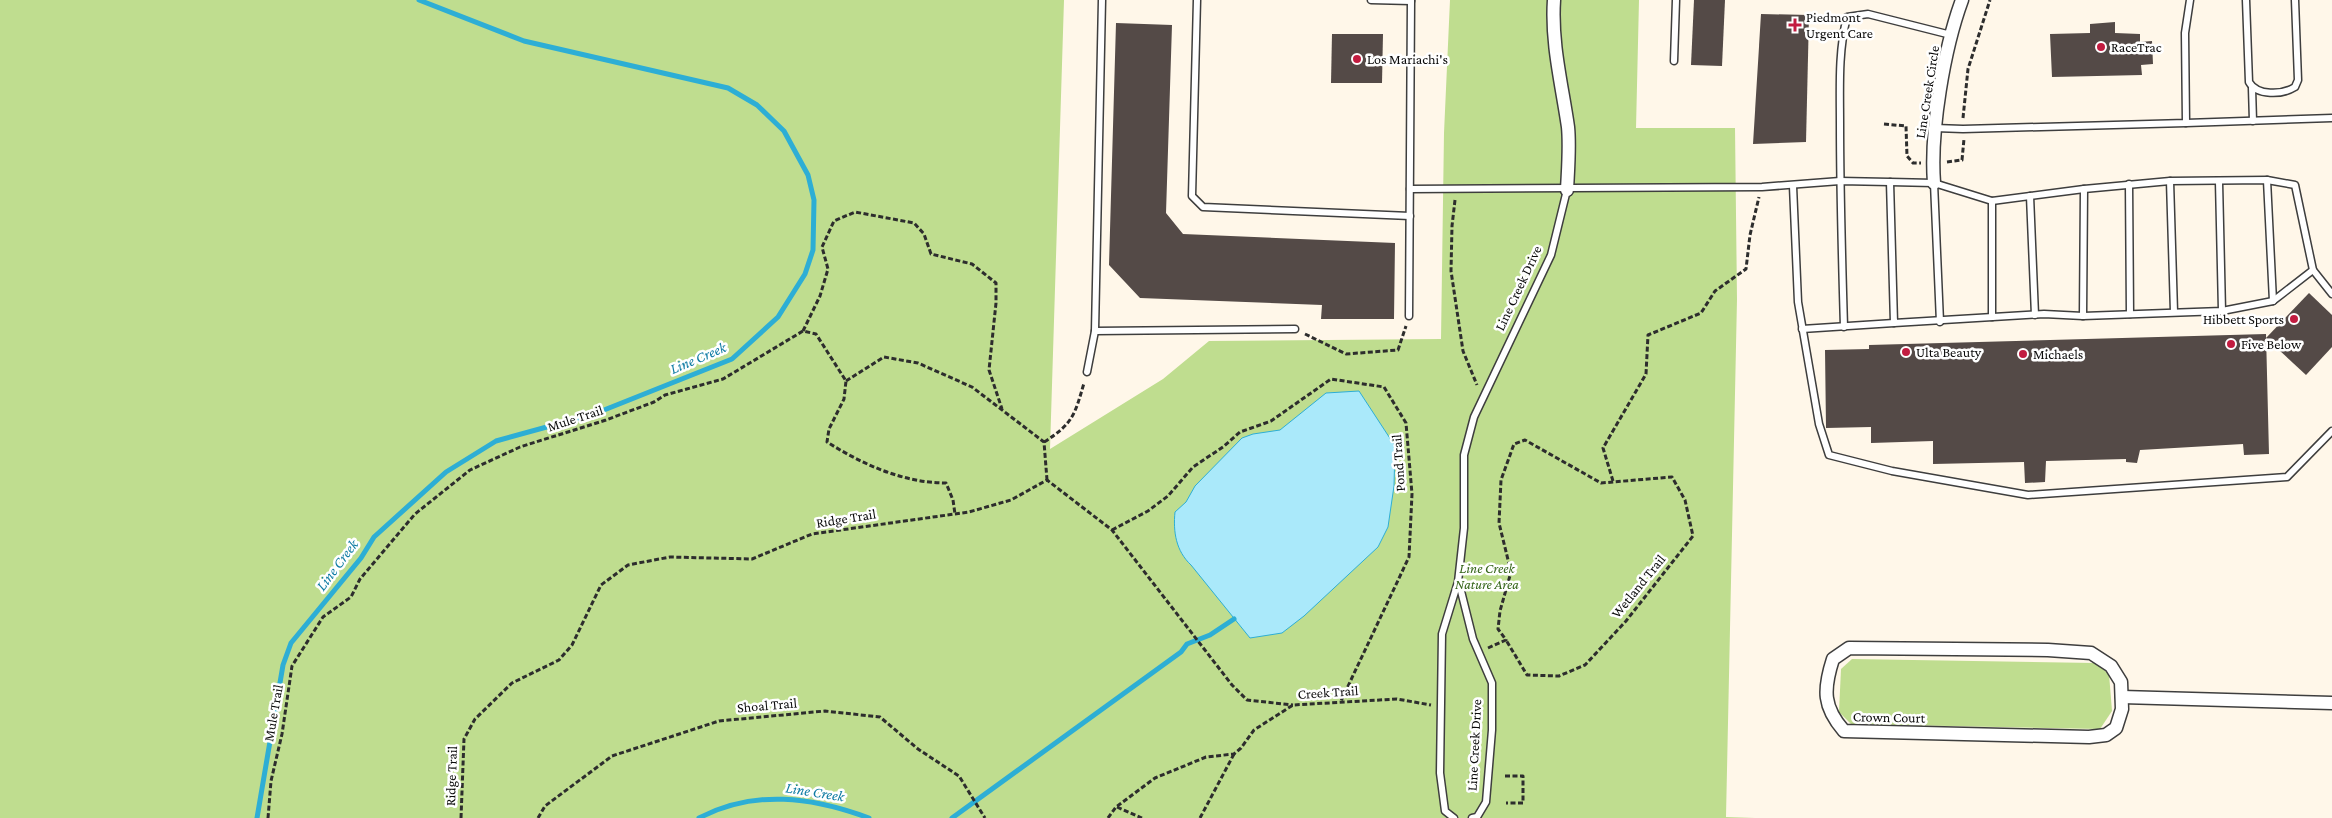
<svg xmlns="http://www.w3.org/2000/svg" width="2332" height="818" font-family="'Crimson Pro',serif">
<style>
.forest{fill:#bfdd8f}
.water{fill:#aae9fa;stroke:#2daed5}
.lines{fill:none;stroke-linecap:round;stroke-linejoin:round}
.stream{stroke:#2daed5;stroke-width:5}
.building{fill:#544a47}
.service-casing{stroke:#3e3e3e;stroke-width:9}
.minor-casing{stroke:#3e3e3e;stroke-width:15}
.path{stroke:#2d2d2d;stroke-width:3;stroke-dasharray:5 2.5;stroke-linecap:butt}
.service{stroke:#fff;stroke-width:6}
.minor{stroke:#fff;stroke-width:12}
.poi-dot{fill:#c21c40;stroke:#fff;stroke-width:2}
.labels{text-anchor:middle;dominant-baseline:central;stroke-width:5;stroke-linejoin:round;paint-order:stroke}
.poi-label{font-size:14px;fill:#0b0b0b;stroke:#fff;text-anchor:start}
.street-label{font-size:14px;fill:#0b0b0b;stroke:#fff}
.park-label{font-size:14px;font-style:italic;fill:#356519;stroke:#fff}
.water-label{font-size:15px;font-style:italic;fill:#0e7ba3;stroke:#fff}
</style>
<rect width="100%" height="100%" fill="#fff7e9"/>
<!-- forest -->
<g class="forest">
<path d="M0,0h1064l-14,449 113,-70 46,-38 232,-2 3,-206 6,-133h189l-3,128h99l2,171 -11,518 29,1h-1755z"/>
<path d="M1852,659l243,4 14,11 3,37 -12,18 -249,-5 -12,-12 2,-43z"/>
</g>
<!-- water -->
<path class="water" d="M1359,391l36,55 -1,40 -6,41 -10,20 -74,69 -22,17 -32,5 -59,-73c-15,-14 -18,-33 -16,-53l11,-10 9,-16 47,-48 11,-4 27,-4 46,-37z"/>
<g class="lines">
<!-- stream -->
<g class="stream">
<path d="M257,818l26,-153 8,-22 70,-85 13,-21 72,-65 50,-31 98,-27 138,-55 46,-42 27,-43 8,-24 1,-50 -6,-25 -24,-44 -27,-26 -29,-17 -204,-47 -105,-41"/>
<path d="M699,818c56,-29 113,-21 170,0"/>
<path d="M952,818l229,-166 6,-8 23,-9 24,-16"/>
</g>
</g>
<!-- building -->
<g class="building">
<path d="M1694,0h31l-3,66 -31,-1z"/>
<path d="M1761,14l48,1 -3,127 -53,2z"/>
<path d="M2115,22v11l25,1v8l12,-1 1,23 -12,1 1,10 -90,2 -2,-43 40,-1v-9z"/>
<path d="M1116,23l56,2 -6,188 17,21 212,9 -1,76h-73l1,-14 -182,-7 -31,-33z"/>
<path d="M1332,34h51l-1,49h-51z"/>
<path d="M2309,293l23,22v32l-26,28 -40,-37z"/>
<path d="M2266,334l3,120 -25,1 -1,-11 -103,6 -3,13 -11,-1v-3l-80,2 -1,21 -20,1 -1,-21 -91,2v-23l-62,2v-16l-45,1 -1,-78 44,-1v-4z"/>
</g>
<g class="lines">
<!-- service casing -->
<g class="service-casing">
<g id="service">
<path d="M1197,0l-5,196 11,11 207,9"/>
<path d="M1371,0l40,1"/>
<path d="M2246,0l3,82c8,14 33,13 46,5l3,-7 -3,-80"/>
<path d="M1674,61l2,-61"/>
<path d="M2252,88l1,33"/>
<path d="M2186,123l146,-5"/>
<path d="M1935,128l28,1 223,-6 -1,-90 5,-33"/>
<path d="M2267,180l6,121"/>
<path d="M2170,181l4,131"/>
<path d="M1890,182l4,141 150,-9 39,2 139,-5 51,-10 40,-31"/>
<path d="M2219,182l3,129"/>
<path d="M1934,183l6,139"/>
<path d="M2129,184l1,130"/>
<path d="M1793,186l5,116 21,122 10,31 63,16 136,24 259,-18 45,-46"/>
<path d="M1410,189l352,-2 78,-6 50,1 44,1 58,18 92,-12 86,-8 97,-1 28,5 18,85 19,24"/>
<path d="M2030,196l5,119"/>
<path d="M1992,201v116"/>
<path d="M1409,316l2,-316"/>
<path d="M2083,316l1,-127"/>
<path d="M1844,327c-2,-67 -4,-135 -4,-203 0,-35 -2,-73 7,-107l21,-3 83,21"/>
<path d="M1802,329l92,-6"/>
<path d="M1095,331l200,-2"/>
<path d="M1087,372l8,-41 7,-331"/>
<path d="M1459,583l14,56 19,44v47l-6,72 -9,15 -5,1"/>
<path d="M1454,818l-9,-7 -5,-38 2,-139 16,-52 6,-54v-73l10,-38 77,-162 16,-65"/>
</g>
</g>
<!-- minor casing -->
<g class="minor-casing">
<g id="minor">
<path d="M1554,0c-3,43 8,85 14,127 2,20 0,42 -1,63"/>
<path d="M1934,183c-4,-52 10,-134 28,-183"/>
<path d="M1849,648l199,2 43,3 20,13 10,16 1,27 -6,19 -10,7 -17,2 -245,-6c-21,-24 -21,-41 -11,-72z"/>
<path d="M2122,697l210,6"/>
</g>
</g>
<!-- path -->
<g class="path">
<path d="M1963,118l5,-49 22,-69"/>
<path d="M1884,124l22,2 1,30 6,7h8"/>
<path d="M1947,162l15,-2 2,-21"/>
<path d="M1455,200l-3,26 -1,45 12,80 14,34"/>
<path d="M803,331l17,-35 8,-27 -6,-22 12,-26 21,-9 59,11 10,11 7,20 41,10 24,19v20l-7,67 13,39"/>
<path d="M1305,334l41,20 52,-4 8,-24"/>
<path d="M846,381l38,-24 34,6 54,24 72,55 3,38"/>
<path d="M1044,442c29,-18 31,-28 40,-59"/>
<path d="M1613,481l-10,-33 43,-74 2,-39 53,-22 14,-22 31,-22 4,-34 9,-38"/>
<path d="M1112,530l36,-19 20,-15 25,-29 30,-20 17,-15 31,-11 60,-42 53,8 22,36 6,71 -3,63 -68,144"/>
<path d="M1488,648l18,-8 -8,-11 2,-18 11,-39 -12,-49 2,-43 13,-36 11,-4 76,43 71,-6 13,23 8,36 -67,85 -41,44 -26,11 -32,-1 -21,-35"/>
<path d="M1505,776h18v27h-17"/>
<path d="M1117,807l25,11"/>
<path d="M268,818l3,-37 11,-47 10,-68 31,-49 28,-20 9,-18 55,-65 55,-44 50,-23 86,-27 48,-18 11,-7 58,-16 80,-48 13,3 30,47 -2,18 -15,30 -2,13c35,22 76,41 119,41l7,17 2,14"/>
<path d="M461,818l3,-79 11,-20 37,-36 47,-23 13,-15 29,-60 27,-20 42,-8 82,2 60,-25 157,-22 42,-12 36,-20 65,50 120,155 15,15 46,5"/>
<path d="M538,818l7,-12 67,-50 107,-35 106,-10 55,6 38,32 41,27 26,42"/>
<path d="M1108,818l8,-11 39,-29 51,-21 28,-3 7,-6 13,-18 39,-25 104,-6 34,6"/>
<path d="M1200,818l34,-64"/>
</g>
<!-- service -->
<use href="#service" class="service"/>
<!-- minor -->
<use href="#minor" class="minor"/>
</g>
<!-- markers -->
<g class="poi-dot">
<path d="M1792.5 17.5h5v5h5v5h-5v5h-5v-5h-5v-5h5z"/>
<circle cx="2101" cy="47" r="5"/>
<circle cx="1357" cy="59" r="5"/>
<circle cx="2294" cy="319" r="5"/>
<circle cx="2231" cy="344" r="5"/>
<circle cx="1906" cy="352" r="5"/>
<circle cx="2023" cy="354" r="5"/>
</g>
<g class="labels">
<!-- poi labels -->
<g class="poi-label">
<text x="1806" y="17">Piedmont<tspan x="1806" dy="16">Urgent Care</tspan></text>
<text x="2111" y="47">RaceTrac</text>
<text x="1367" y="59">Los Mariachi's</text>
<text x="2284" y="319" text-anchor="end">Hibbett Sports</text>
<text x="2241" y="344">Five Below</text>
<text x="1916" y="352">Ulta Beauty</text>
<text x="2033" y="354">Michaels</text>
</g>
<!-- street labels -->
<g class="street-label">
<text transform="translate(1927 92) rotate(-81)">Line Creek Circle</text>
<text transform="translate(1518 288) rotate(-65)">Line Creek Drive</text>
<text transform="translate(575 418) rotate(-18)">Mule Trail</text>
<text transform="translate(1398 463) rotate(-94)">Pond Trail</text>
<text transform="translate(846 518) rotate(-9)">Ridge Trail</text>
<text transform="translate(1638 586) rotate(-51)">Wetland Trail</text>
<text transform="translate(1328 692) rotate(-4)">Creek Trail</text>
<text transform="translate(767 705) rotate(-5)">Shoal Trail</text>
<text transform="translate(273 713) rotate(-80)">Mule Trail</text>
<text transform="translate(1889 717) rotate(1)">Crown Court</text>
<text transform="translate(1474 745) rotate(-87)">Line Creek Drive</text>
<text transform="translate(451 776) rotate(-88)">Ridge Trail</text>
</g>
<!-- park labels -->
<g class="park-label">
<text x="1487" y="568">Line Creek<tspan x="1487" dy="16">Nature Area</tspan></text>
</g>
<!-- water labels -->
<g class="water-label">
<text transform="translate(698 358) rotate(-23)">Line Creek</text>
<text transform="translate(337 565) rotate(-53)">Line Creek</text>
<text transform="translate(815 792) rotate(9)">Line Creek</text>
</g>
</g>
</svg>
